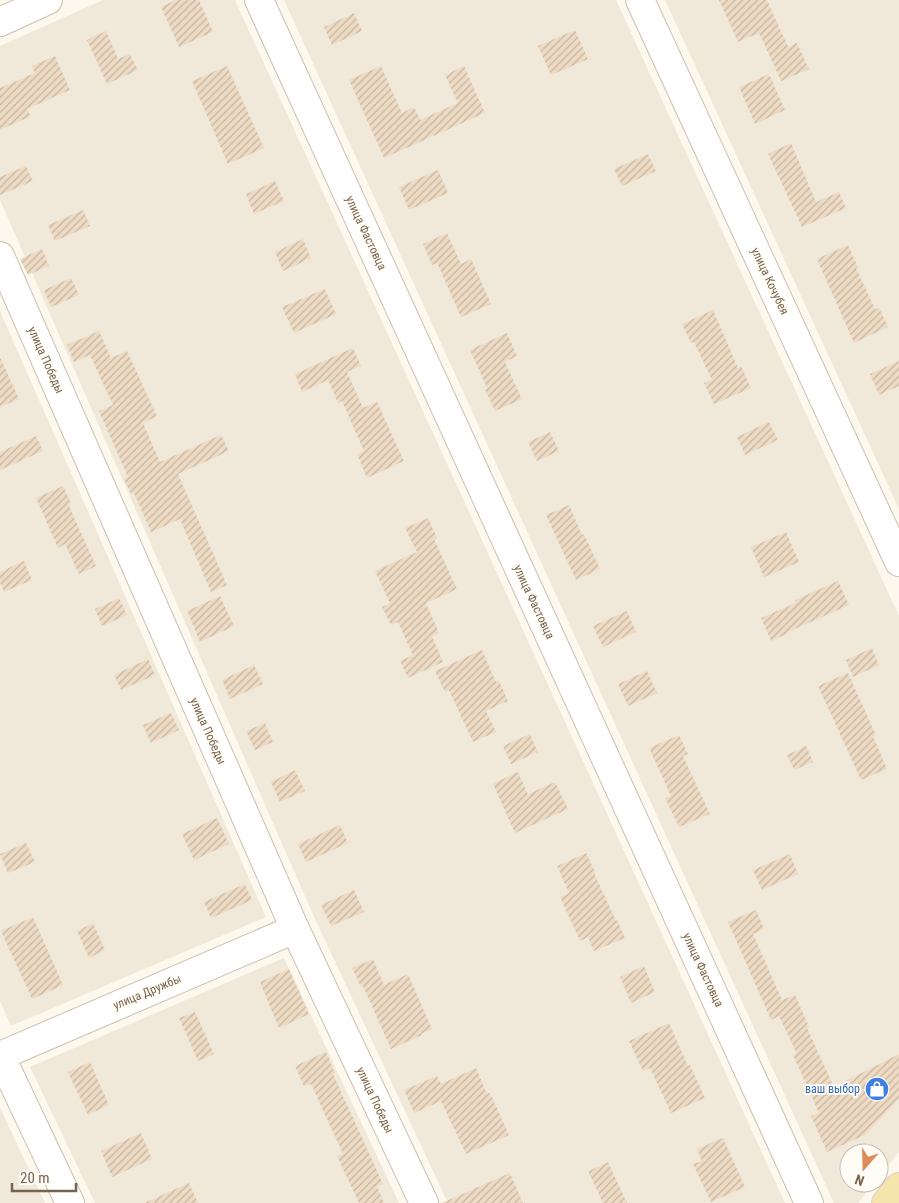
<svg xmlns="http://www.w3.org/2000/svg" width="899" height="1203" font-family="'Roboto Condensed',sans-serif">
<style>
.residential{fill:#f0e9d9}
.building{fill:url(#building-hatch)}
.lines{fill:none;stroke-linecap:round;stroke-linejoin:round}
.minor-casing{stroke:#ccc0b0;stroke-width:30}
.major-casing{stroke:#dcd6d2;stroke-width:30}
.minor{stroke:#fff;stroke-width:28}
.major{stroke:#f5e4ab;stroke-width:28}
.labels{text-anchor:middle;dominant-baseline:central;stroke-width:4;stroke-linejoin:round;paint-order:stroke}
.street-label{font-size:12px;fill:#776350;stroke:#fefcf4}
.shop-label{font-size:12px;fill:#366cbe;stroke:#fefcf4;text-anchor:end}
</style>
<defs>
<pattern id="building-hatch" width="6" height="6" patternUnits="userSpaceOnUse" patternTransform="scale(1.25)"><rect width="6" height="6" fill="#eedbc4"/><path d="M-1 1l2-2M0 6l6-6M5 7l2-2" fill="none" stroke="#c6b5a2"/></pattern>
</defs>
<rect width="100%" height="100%" fill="#fcf8ed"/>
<!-- residential -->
<g class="residential">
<path d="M103,0h132l550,1203h-337l-133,-284 -315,-719v-154z"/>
<path d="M284,0h332l283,616v536l-20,25v-24h-30v30h25l-16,20h-24z"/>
<path d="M665,0h234v509z"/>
<path d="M0,311l266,606 -255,109 -11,-25z"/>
<path d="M284,958l115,245h-304l-65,-136z"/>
<path d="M0,1108l45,95h-45z"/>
</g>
<!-- building -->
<g class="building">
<path d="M176,0h23l14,32 -34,15 -18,-40z"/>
<path d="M719,0h48l21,47 9,-4 12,26 -28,12 -22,-48 -21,9z"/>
<path d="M354,13l8,18 -30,14 -8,-18z"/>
<path d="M575,30l13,29 -37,16 -13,-29z"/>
<path d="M106,31l12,28 12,-5 8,16 -31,14 -20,-44z"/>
<path d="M55,56l15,34 -43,19 4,7 -31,14v-42l35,-15 -3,-7z"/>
<path d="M227,66l37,82 -36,16 -36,-83z"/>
<path d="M381,66l21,47 12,-6 6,13 38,-17 -13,-28 19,-9 21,47 -101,45 -35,-78z"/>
<path d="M769,74l16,36 -30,14 -16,-37z"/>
<path d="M791,143l25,59 23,-10 7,16 -44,19 -34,-73z"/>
<path d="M648,154l8,17 -34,15 -8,-17z"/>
<path d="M26,166l7,15 -33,14v-18z"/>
<path d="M438,170l10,23 -39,17 -10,-23z"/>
<path d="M275,181l9,20 -30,13 -8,-20z"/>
<path d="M83,210l7,16 -35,15 -7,-16z"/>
<path d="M447,233l14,31 10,-5 20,45 -30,13 -24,-54 -5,2 -9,-21z"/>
<path d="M303,239l8,19 -28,13 -8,-19z"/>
<path d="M848,245l10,22 -2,1 19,41 4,-1 9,19 -34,16 -37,-84z"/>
<path d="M42,249l7,17 -21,9 -8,-16z"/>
<path d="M71,278l8,17 -28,12 -7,-17z"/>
<path d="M325,289l11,25 -42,19 -12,-26z"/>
<path d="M713,310l25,58 3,-2 10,22 -37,16 -10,-21 8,-3 -18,-38 -3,1 -9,-19z"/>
<path d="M99,331l12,27 16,-7 30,65 -14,7 17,39 61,-27 8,16 -51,23 49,111 -16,7 -31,-73 -29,13 -17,-39 -3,1 -7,-15 4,-2 -29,-66 14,-6 -23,-50 -16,7 -7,-17z"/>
<path d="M507,333l10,23 -12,6 17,37 -27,12 -10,-22 2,-1 -17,-38z"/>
<path d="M353,348l8,18 -14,6 16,36 14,-6 27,59 -37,17 -10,-24 7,-3 -22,-50 -4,2 -10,-23 -26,12 -7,-18z"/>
<path d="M0,357l19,42 -19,8z"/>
<path d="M899,361v25l-20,9 -9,-21z"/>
<path d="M769,422l9,18 -33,15 -8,-18z"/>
<path d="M550,432l9,19 -22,10 -9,-19z"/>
<path d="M36,436l7,15 -43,19v-18z"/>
<path d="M63,486l8,17 -3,1 28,62 -17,8 -14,-30 -7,4 -22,-50z"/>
<path d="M569,505l13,30 2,-1 16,35 -24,11 -30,-65z"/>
<path d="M428,518l9,20 -3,1 23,50 -31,14 13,30 -7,3 11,26 -35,16 -8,-17 13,-6 -15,-33 -7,3 -9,-18 8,-4 -15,-32 42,-19 -12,-24z"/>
<path d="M786,532l13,30 -35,15 -13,-30z"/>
<path d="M24,561l8,19 -28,12 -4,-10v-10z"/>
<path d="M838,581l11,24 -61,27 1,1 -18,8 -10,-23 35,-15 -1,-3z"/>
<path d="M220,596l14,30 -34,16 -13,-31z"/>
<path d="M119,598l8,17 -25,11 -7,-17z"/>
<path d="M627,611l9,21 -33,15 -10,-21z"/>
<path d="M872,648l7,17 -26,12 -7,-17z"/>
<path d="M482,650l14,32 3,-1 9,20 -22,10 10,21 -23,10 -24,-52 -4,2 -10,-21z"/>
<path d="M148,659l7,16 -34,15 -7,-15z"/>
<path d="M254,665l9,19 -33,15 -8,-19z"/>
<path d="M647,671l10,22 -29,13 -10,-22z"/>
<path d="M848,673l28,62 -3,1 14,33 -26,11 -43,-94z"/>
<path d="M171,713l8,17 -28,13 -8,-18z"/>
<path d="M265,723l8,19 -18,8 -9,-19z"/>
<path d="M530,734l8,18 -27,12 -8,-18z"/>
<path d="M679,735l9,19 -5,2 27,58 -31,13 -14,-29 6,-2 -22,-48z"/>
<path d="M806,746l7,16 -19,8 -7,-15z"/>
<path d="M295,770l10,21 -25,11 -9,-20z"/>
<path d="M518,772l10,22 27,-12 13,27 -53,24 -22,-49z"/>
<path d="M217,818l12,26 -35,16 -12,-26z"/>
<path d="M340,825l8,18 -42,19 -8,-18z"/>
<path d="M26,843l9,19 -27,11 -8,-19z"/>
<path d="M586,853l9,19 -1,1 22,48 1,-1 8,18 -31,13 -6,-14 -8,4 -20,-44 9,-4 -12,-27z"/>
<path d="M790,854l8,20 -36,16 -9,-20z"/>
<path d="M245,884l7,16 -41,18 -7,-16z"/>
<path d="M354,890l10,22 -33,14 -10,-21z"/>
<path d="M756,910l8,19 -11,5 29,66 13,-5 14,32 -2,1 27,59 65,-33v45l-34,36 -38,17 -16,-36 8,-3 -26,-58 4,-1 -18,-38 -8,4 -43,-98z"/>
<path d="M33,917l30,68 -31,14 -31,-68z"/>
<path d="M93,923l12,27 -16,8 -12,-27z"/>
<path d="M373,959l11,26 24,-11 24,55 -11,5 1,1 -31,14 -28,-63 -2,1 -9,-19z"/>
<path d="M644,966l11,26 -24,11 -11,-26z"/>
<path d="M289,969l20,45 -30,14 -19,-46z"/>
<path d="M195,1012l19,42 -16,7 -19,-43z"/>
<path d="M669,1023l19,43 2,-1 15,33 -34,15 -21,-45 -7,3 -14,-30z"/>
<path d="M326,1052l9,21 -2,1 50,110 -6,2 7,17h-25l-22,-47 6,-2 -32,-70 -7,2 -9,-20z"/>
<path d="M90,1062l19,43 -21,10 -20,-43z"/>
<path d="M476,1068l11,26 3,-1 19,42 -43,19 -25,-53 -27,12 -10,-23 33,-14 4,8z"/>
<path d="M141,1133l11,26 -40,18 -11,-26z"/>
<path d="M723,1138l22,49 -34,15 -18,-38 9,-3 -5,-12z"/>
<path d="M608,1162l19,41h-24l-15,-32z"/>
<path d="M510,1173l13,30h-81z"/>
<path d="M189,1183l9,20h-54z"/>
</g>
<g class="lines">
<!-- minor casing -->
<g class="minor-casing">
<g id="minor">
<path d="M259,0l550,1203"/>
<path d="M640,0l259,562"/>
<path d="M0,22l48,-22"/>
<path d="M0,256l295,673 129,274"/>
<path d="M0,1055l70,148"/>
<path d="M0,1056l295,-127"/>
</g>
</g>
<!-- major casing -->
<g class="major-casing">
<path id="major" d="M886,1203l13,-16"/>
</g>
<!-- minor -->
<use href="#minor" class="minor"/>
<!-- major -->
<use href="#major" class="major"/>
</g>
<!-- icons -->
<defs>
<g id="shop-disc" transform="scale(1.25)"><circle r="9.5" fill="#3f7fe0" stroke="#fefcf4"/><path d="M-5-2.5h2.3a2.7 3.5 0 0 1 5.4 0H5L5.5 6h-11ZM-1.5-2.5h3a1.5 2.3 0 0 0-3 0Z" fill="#fff"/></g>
</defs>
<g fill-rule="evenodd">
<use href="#shop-disc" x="877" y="1089"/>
</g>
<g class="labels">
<!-- street labels -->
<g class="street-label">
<text transform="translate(366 233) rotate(65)">улица Фастовца</text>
<text transform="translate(770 281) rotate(65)">улица Кочубея</text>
<text transform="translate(46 360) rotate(66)">улица Победы</text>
<text transform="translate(534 602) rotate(65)">улица Фастовца</text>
<text transform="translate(208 731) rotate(66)">улица Победы</text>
<text transform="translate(703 970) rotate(65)">улица Фастовца</text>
<text transform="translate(147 992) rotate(-23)">улица Дружбы</text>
<text transform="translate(375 1100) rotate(65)">улица Победы</text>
</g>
<!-- shop labels -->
<g class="shop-label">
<text x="860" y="1089">ваш выбор</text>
</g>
</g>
<!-- north arrow -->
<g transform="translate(864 1168) rotate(200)"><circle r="24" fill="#fefcf4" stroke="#c8bfb2"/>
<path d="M0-4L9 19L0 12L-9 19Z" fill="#dc8b5b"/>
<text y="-8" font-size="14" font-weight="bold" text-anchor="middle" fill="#776350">N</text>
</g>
<!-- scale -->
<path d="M12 1183v8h64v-8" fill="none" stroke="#776350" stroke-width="2.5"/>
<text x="20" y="1183" font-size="15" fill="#776350" stroke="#fefcf4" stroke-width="4" paint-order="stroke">20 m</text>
</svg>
